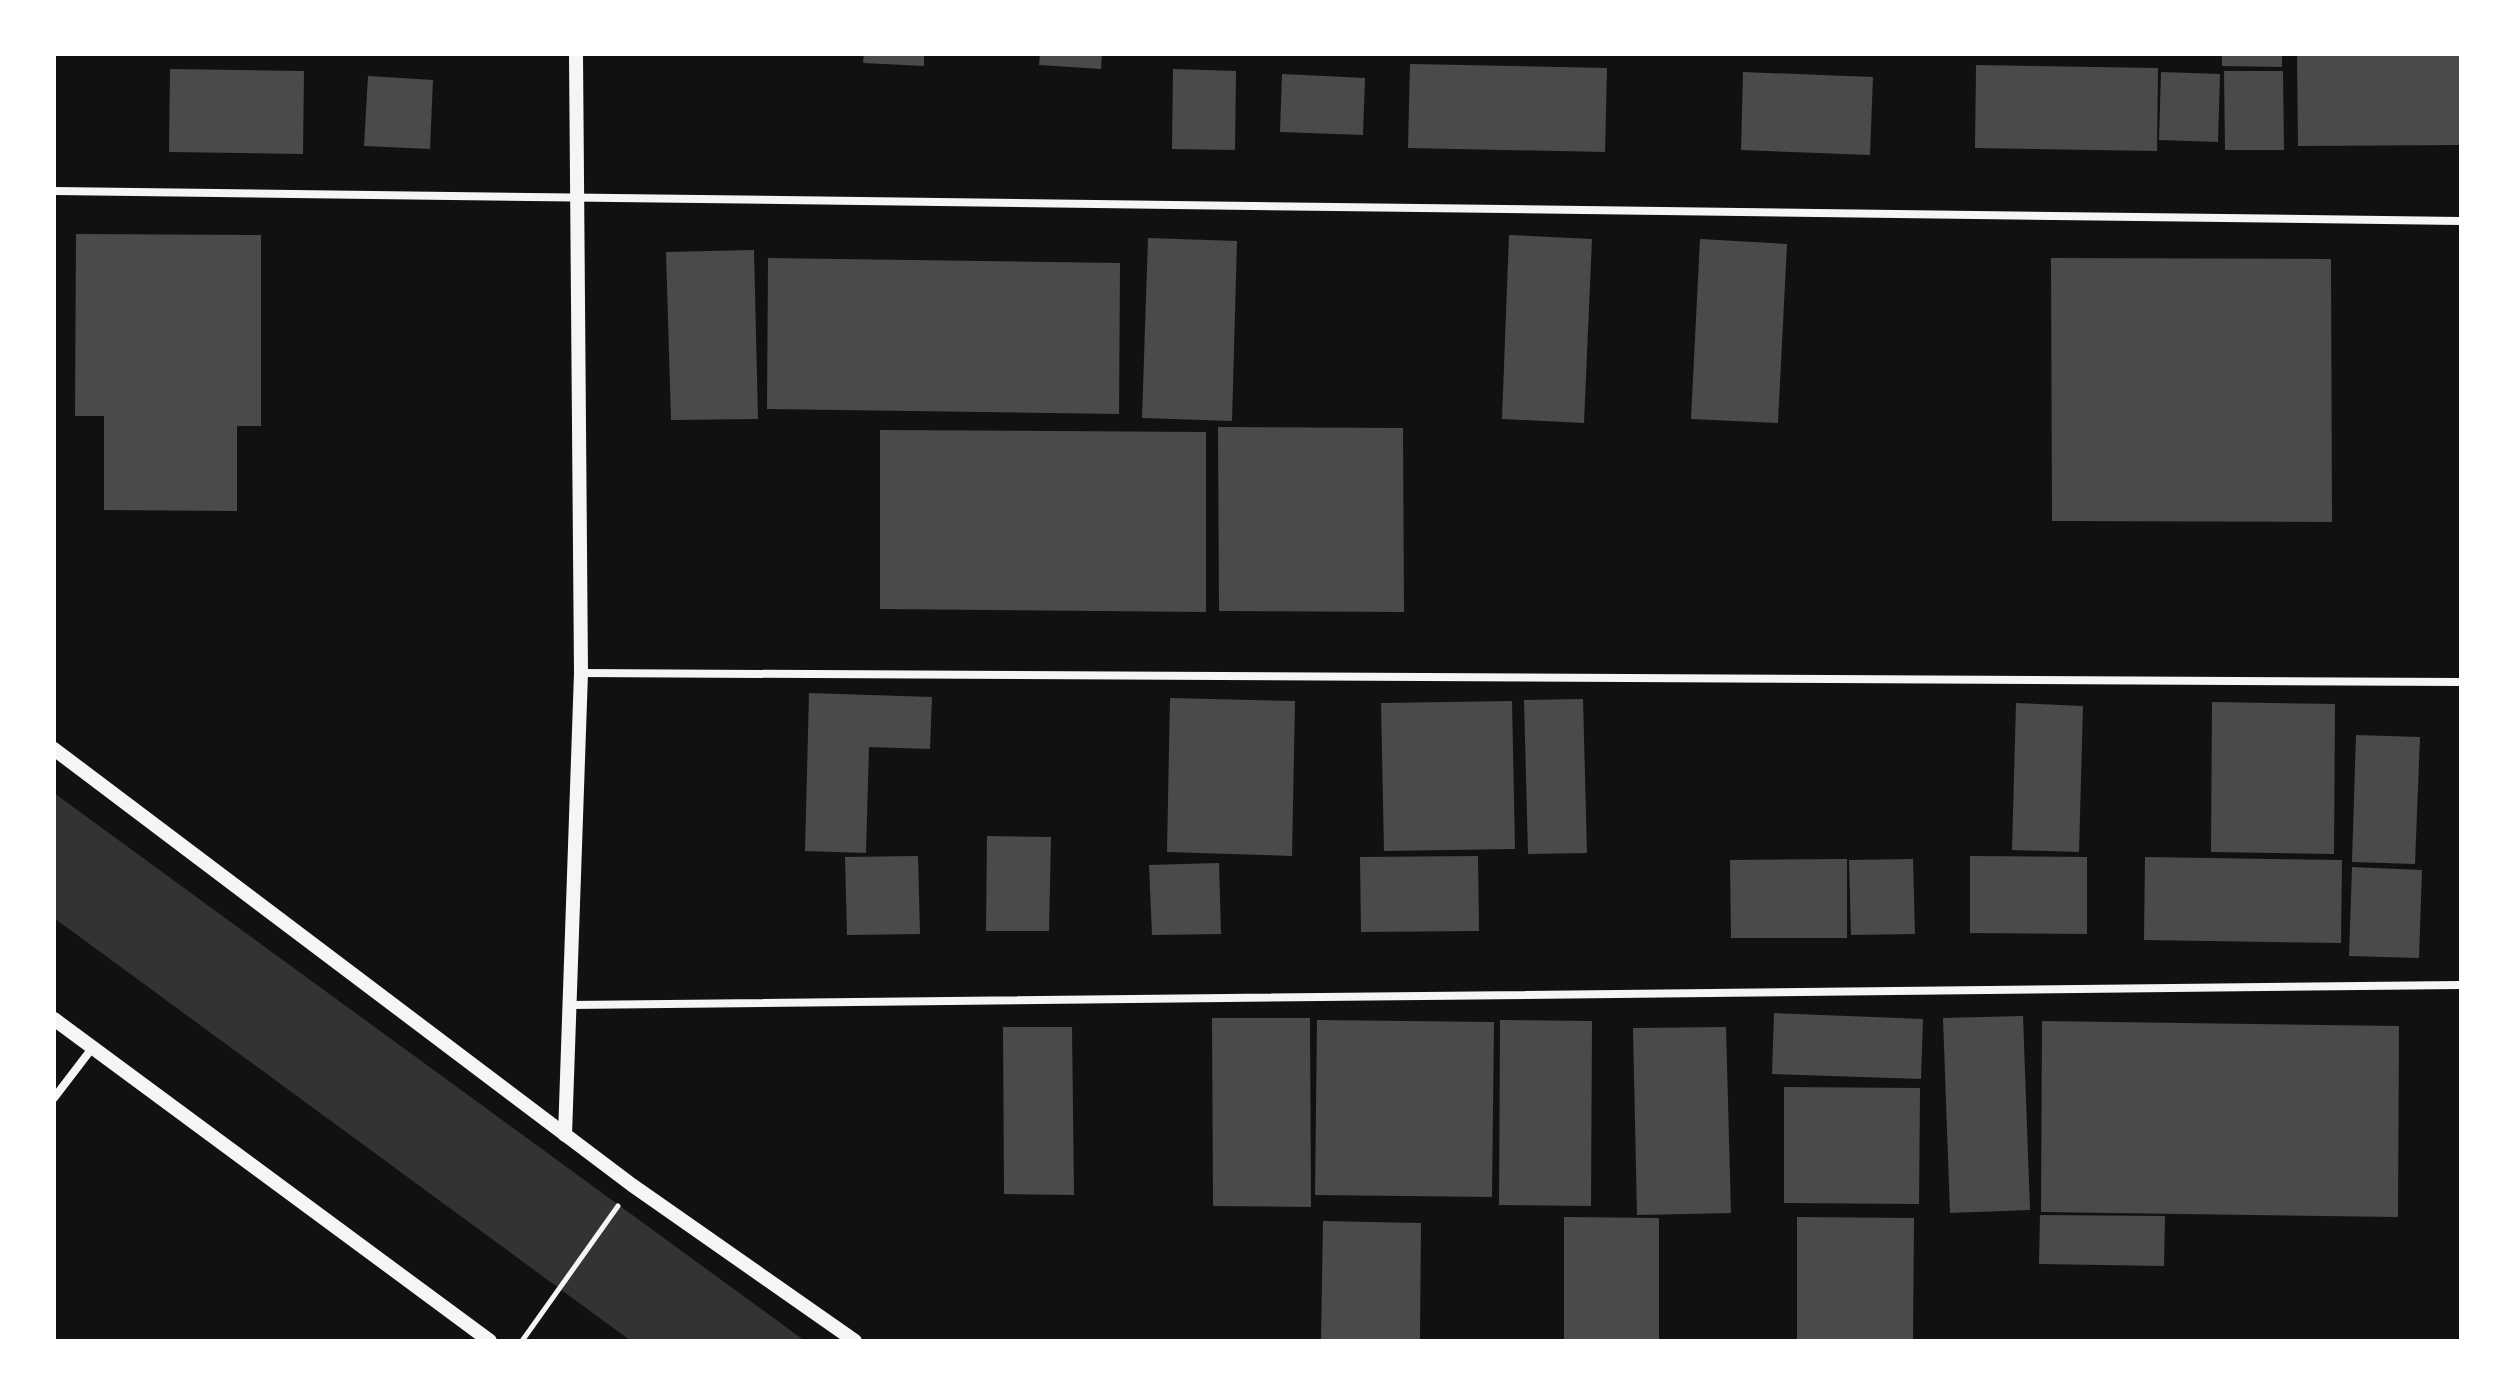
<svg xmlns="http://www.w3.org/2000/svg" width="2515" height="1395" font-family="'Titillium Web',sans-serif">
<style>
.water{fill:#333}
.building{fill:#4a4a4a}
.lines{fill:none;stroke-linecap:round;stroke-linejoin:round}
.path{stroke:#f5f5f5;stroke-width:5}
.minor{stroke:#f5f5f5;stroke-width:8}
.tertiary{stroke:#f5f5f5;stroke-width:14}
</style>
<rect width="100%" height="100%" fill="#111"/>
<!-- water -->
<path class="water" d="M54,793l751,548h-174l-577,-423z"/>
<!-- building -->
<g class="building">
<path d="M864,54h60v12l-61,-3z"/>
<path d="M1040,54h62l-1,15 -62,-4z"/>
<path d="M2222,54h60v13l-60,-1z"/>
<path d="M2297,54h164v91l-163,1z"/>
<path d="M1410,64l197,4 -2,84 -197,-4z"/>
<path d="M1976,65l182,3 -1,83 -182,-3z"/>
<path d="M170,69l134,2 -1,83 -134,-2z"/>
<path d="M1173,69l63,2 -1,79 -63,-1z"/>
<path d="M2224,71h59l1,79h-59z"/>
<path d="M1743,72l130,5 -3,78 -129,-5z"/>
<path d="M2161,72l59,2 -2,68 -59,-2z"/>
<path d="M1282,74l83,4 -2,57 -83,-3z"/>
<path d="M368,76l65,4 -3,69 -66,-3z"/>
<path d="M76,234l185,1v191h-24v85l-133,-1v-94h-29z"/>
<path d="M1509,235l83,4 -8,184 -82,-4z"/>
<path d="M1148,238l89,3 -5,180 -90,-3z"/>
<path d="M1700,239l87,5 -9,179 -87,-4z"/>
<path d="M754,250l4,169 -87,1 -5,-168z"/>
<path d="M768,258l352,5 -1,151 -352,-5z"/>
<path d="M2051,258l280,1 1,263 -280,-1z"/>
<path d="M1218,427l185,1 1,184 -185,-1z"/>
<path d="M880,430l326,2v180l-326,-3z"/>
<path d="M809,693l123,4 -2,52 -61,-2 -3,106 -61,-2z"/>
<path d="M1170,698l125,3 -3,155 -125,-4z"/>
<path d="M1583,699l4,154 -59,1 -4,-154z"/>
<path d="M1512,701l3,148 -131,2 -3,-148z"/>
<path d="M2212,702l123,2 -1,150 -123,-2z"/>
<path d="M2016,703l67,3 -4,146 -67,-2z"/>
<path d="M2356,735l64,2 -5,127 -63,-2z"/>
<path d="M987,836l64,1 -2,94h-63z"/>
<path d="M918,856l2,78 -73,1 -2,-78z"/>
<path d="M1478,856l1,75 -118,1 -1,-75z"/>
<path d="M1970,856l117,1v77l-117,-1z"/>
<path d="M2145,857l197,3 -1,83 -197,-3z"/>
<path d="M1847,859v79h-116l-1,-78z"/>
<path d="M1913,859l2,75 -64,1 -2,-75z"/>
<path d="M1219,863l2,71 -69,1 -3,-70z"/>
<path d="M2352,867l70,3 -3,88 -70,-2z"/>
<path d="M1774,1013l149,6 -2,60 -149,-5z"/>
<path d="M2023,1016l7,194 -80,3 -7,-195z"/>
<path d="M1212,1018h98l1,189 -98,-1z"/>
<path d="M1317,1020l177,2 -2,175 -177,-2z"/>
<path d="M1500,1020l92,1 -1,185 -92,-1z"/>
<path d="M2042,1021l357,5 -1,191 -357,-5z"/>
<path d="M1003,1027h69l2,168 -70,-1z"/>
<path d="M1726,1027l5,186 -94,2 -4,-187z"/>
<path d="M1784,1087l136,1 -1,116 -135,-1z"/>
<path d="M2040,1215l125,1 -1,50 -125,-2z"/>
<path d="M1564,1217l95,1v123h-95z"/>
<path d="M1797,1217l117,1 -1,123h-116z"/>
<path d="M1323,1221l98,2 -1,118h-99z"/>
</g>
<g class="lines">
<!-- path -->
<path class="path" d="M522,1341l96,-135"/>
<!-- minor -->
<g class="minor">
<path d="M54,191l2407,30"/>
<path d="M581,673l1880,9"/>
<path d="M570,1005l1891,-20"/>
<path d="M54,1098l39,-51"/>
</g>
<!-- tertiary -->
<g class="tertiary">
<path d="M54,749l578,436 223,156"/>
<path d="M54,1019l436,322"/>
<path d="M565,1135l16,-462 -5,-619"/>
</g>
</g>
<!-- border -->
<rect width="2515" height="1395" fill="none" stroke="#ffffff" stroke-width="112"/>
</svg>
